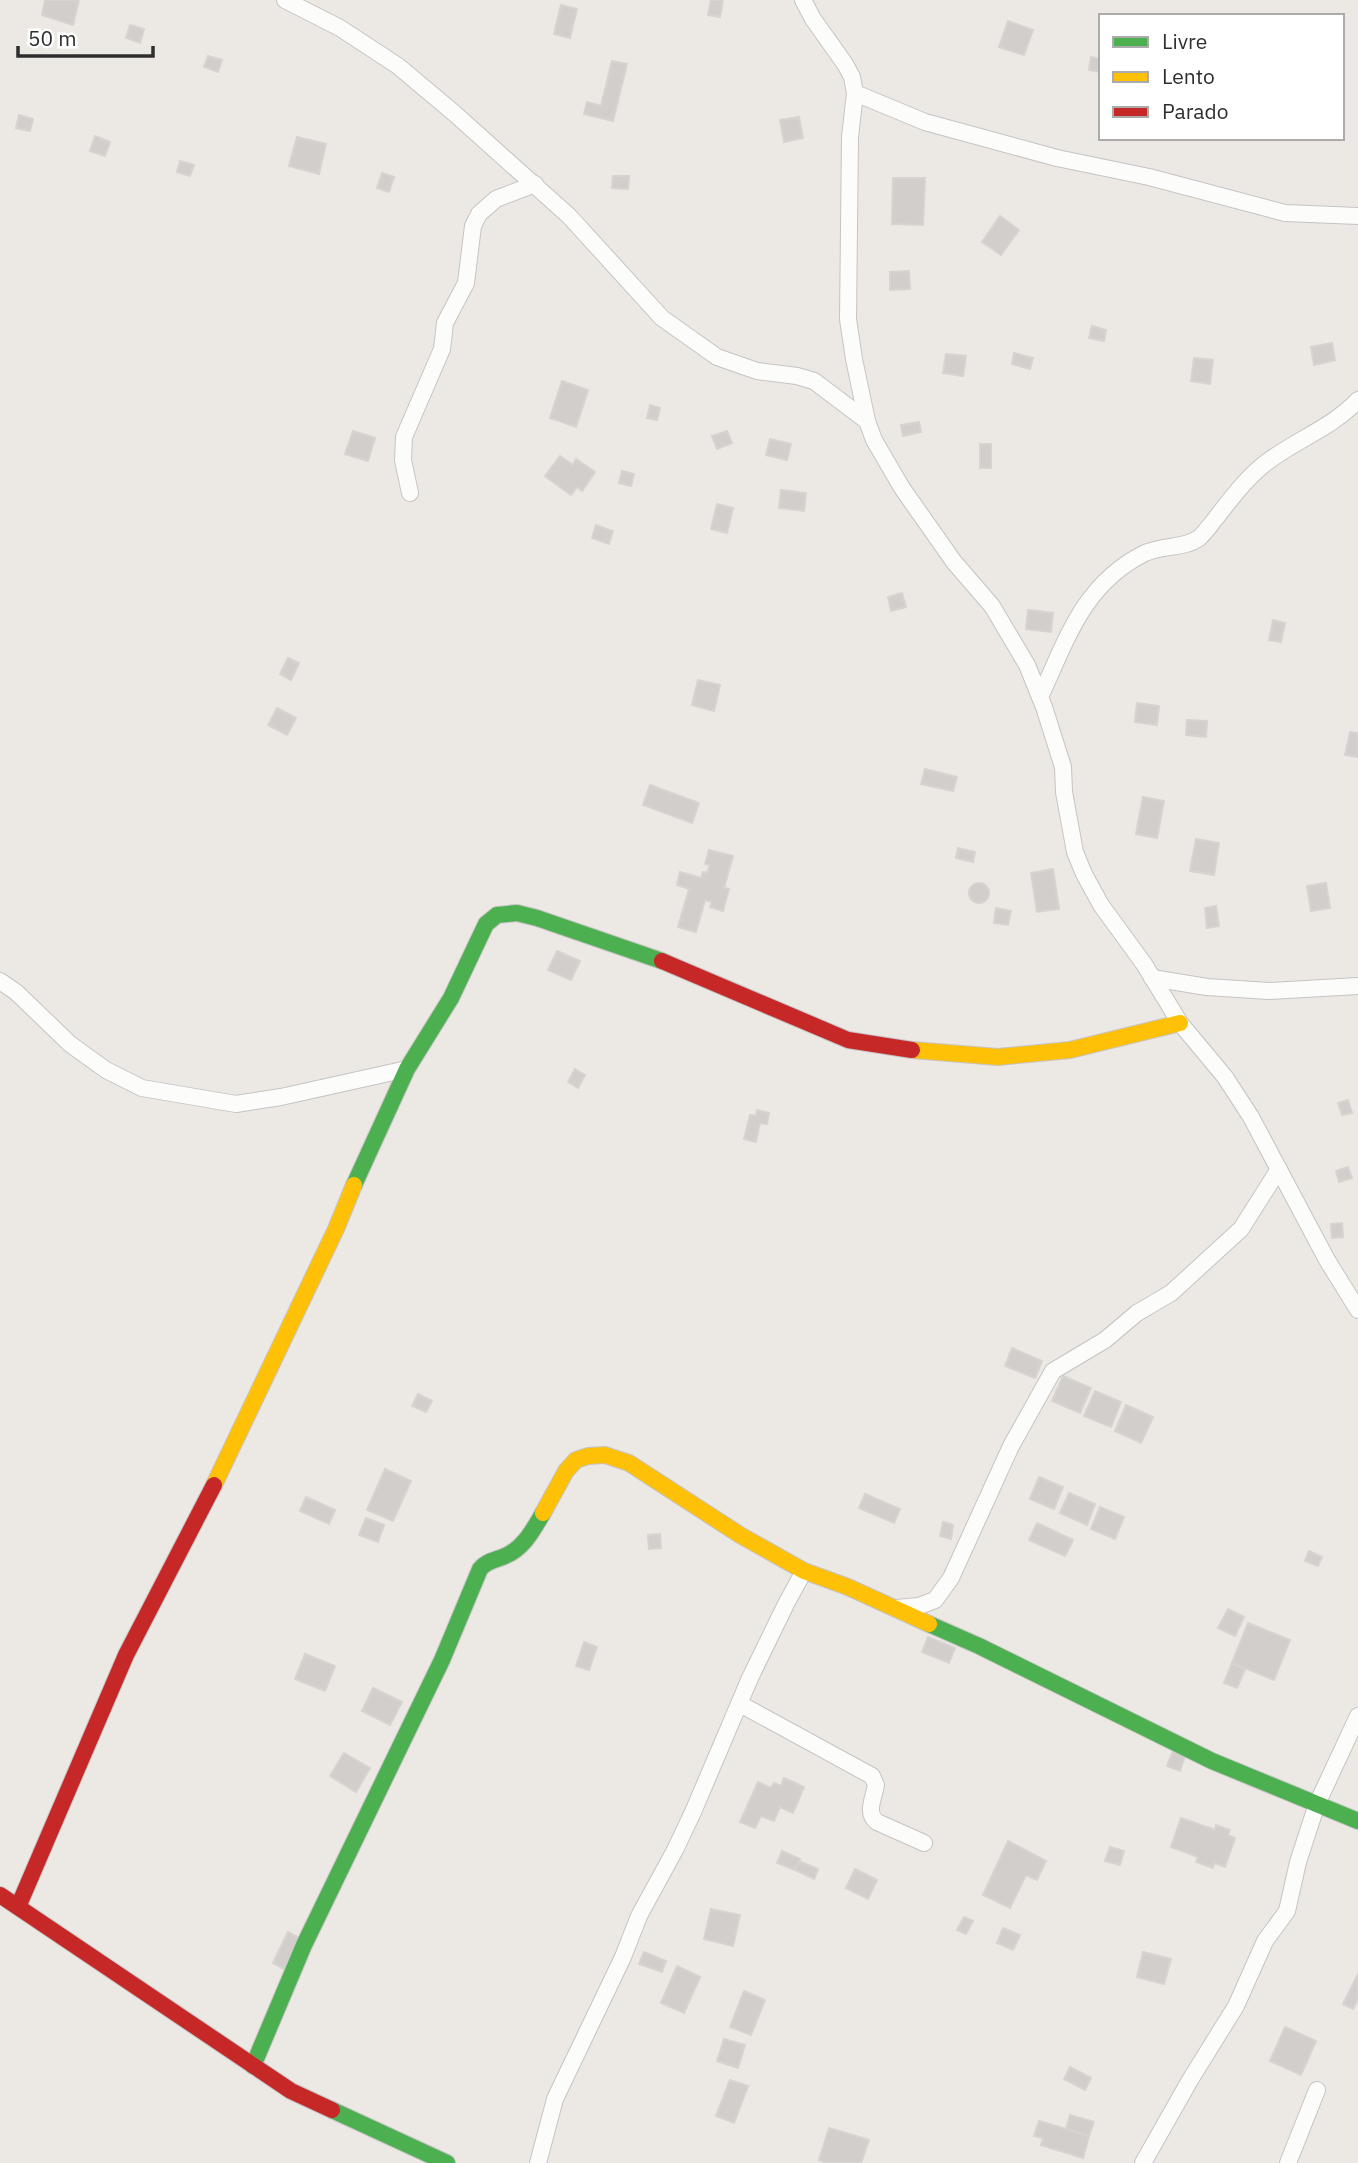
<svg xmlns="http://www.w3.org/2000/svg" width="1358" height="2163" font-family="'IBM Plex Sans',sans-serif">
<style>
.building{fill:#d1cecb;stroke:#d7d4d0;stroke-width:2}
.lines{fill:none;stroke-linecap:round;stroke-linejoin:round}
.street-casing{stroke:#c5c4c5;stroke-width:18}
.fast-casing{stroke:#c5c4c5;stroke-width:18}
.slow-casing{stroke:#c5c4c5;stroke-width:18}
.jam-casing{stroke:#c5c4c5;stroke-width:18}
.street{stroke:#fcfcfb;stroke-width:16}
.fast{stroke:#4caf50;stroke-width:16}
.slow{stroke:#ffc107;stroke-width:16}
.jam{stroke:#c62828;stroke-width:16}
</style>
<rect width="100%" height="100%" fill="#ece8e4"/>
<!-- building -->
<g class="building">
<path d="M45,0h34l-6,25 -31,-10z"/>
<path d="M711,0h12l-3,17 -12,-2z"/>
<path d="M561,5l16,4 -7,29 -16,-4z"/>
<path d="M1008,21l25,9 -9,25 -25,-8z"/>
<path d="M130,25l14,4 -4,14 -14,-5z"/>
<path d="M208,56l14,4 -4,12 -14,-5z"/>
<path d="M1091,57l10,2v13l-12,-2z"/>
<path d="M612,61l15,3 -14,57 -29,-7 3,-12 14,4z"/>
<path d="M19,115l14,4 -3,12 -14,-3z"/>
<path d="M799,117l4,21 -19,4 -4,-22z"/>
<path d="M95,136l15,6 -5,14 -15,-5z"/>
<path d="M297,137l29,7 -7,30 -30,-8z"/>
<path d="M180,161l14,4 -4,11 -13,-4z"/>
<path d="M382,173l12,4 -5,15 -12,-4z"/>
<path d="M613,176h16l-1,13 -16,-1z"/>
<path d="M893,178h32l-2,47 -31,-1z"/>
<path d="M1000,216l19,14 -18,25 -19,-13z"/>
<path d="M909,271l1,18 -20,1v-18z"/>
<path d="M1092,326l14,4 -2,11 -15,-3z"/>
<path d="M1332,343l3,17 -21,5 -3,-18z"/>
<path d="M1014,353l19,5 -3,11 -18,-5z"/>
<path d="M946,354l20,2 -3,20 -20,-3z"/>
<path d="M1194,358l19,2 -3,24 -19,-3z"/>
<path d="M562,381l26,9 -12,37 -26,-9z"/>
<path d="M650,405l10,3 -3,12 -10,-2z"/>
<path d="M919,422l2,10 -18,4 -2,-11z"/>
<path d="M353,431l22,7 -7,23 -23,-7z"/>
<path d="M727,431l5,12 -15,6 -5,-13z"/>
<path d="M770,439l21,5 -4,16 -21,-5z"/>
<rect x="980" y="444" width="11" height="24"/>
<path d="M560,456l13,9 3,-6 19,13 -13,19 -5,-4 -6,8 -26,-19z"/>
<path d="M622,471l12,3 -3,12 -12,-3z"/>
<path d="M781,490l25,3 -2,18 -25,-3z"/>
<path d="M717,504l16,4 -6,25 -16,-4z"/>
<path d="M596,525l17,6 -4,13 -17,-6z"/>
<path d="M902,593l4,14 -15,4 -3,-14z"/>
<path d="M1028,610l25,3 -2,19 -25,-3z"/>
<path d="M1273,620l12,3 -4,19 -12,-2z"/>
<path d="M288,658l11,5 -8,17 -11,-6z"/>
<path d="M698,680l22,5 -6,26 -22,-6z"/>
<path d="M1137,703l22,3 -2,19 -22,-3z"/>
<path d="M277,708l19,10 -9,17 -19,-10z"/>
<path d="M1187,720l20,1 -1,16 -20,-2z"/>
<path d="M1350,732l8,1v24l-13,-2z"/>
<path d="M925,769l32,8 -4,14 -32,-7z"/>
<path d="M650,785l49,18 -7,20 -49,-18z"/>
<path d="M1143,797l21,4 -7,37 -21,-4z"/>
<path d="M1196,839l23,4 -5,32 -24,-4z"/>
<path d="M958,848l17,4 -2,10 -17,-4z"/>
<path d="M709,850l24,6 -9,32 5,1 -6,22 -13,-4 2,-5 -7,-2 -9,32 -18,-5 11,-38 -12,-4 3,-13 21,6 2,-6 4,1 3,-8 -5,-1z"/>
<path d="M1053,869l6,40 -22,3 -6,-39z"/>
<path d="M1326,883l4,25 -19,3 -4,-25z"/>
<circle cx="979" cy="893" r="10"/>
<path d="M1216,906l3,20 -12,2 -2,-20z"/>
<path d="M996,908l15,3 -3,14 -14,-2z"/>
<path d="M557,951l23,10 -9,19 -23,-10z"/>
<path d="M575,1069l10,6 -7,13 -10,-6z"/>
<path d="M1348,1100l4,13 -10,2 -4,-12z"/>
<path d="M757,1110l12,3 -2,11 -7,-1 -4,19 -12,-3 6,-24 6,1z"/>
<path d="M1348,1167l4,11 -13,4 -3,-11z"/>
<path d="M1342,1223l1,14 -11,1 -1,-14z"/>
<path d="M1012,1348l30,13 -7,17 -30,-12z"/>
<path d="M1063,1376l28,12 -11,25 -28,-12z"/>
<path d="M1095,1391l26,11 -10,25 -27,-11z"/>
<path d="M418,1394l14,7 -6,11 -14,-6z"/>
<path d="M1126,1405l27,12 -12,26 -26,-12z"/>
<path d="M385,1469l26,12 -18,40 -26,-11z"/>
<path d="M1039,1477l24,10 -9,22 -24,-10z"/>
<path d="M1069,1493l26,11 -8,21 -27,-12z"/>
<path d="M865,1494l35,15 -6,14 -35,-15z"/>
<path d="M306,1497l29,13 -6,14 -29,-13z"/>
<path d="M1100,1507l24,10 -9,22 -24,-10z"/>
<path d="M366,1518l18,7 -6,17 -19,-7z"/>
<path d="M943,1522l10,3 -2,14 -11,-3z"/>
<path d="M1037,1523l36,17 -8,16 -36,-16z"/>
<path d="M660,1534l1,14 -12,1 -1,-14z"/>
<path d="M1309,1551l13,6 -4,9 -13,-5z"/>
<path d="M1228,1609l16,8 -9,19 -17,-8z"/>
<path d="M1248,1623l42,17 -16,40 -42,-17z"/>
<path d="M928,1637l27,11 -6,15 -27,-11z"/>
<path d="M584,1642l13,5 -8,23 -13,-4z"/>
<path d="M305,1654l30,12 -10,25 -30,-12z"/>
<path d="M1232,1663l13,6 -8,19 -13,-5z"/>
<path d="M373,1688l29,14 -12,23 -28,-14z"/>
<path d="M1173,1751l12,5 -5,15 -13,-5z"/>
<path d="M344,1753l26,15 -14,24 -26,-16z"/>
<path d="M784,1778l20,9 -11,26 -13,-6 -6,14 -13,-5 -6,12 -15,-6 18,-40 13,6 3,-5 7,3z"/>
<path d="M1181,1818l34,12 1,-5 14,5 -2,5 7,3 -10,29 -10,-4 -2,5 -17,-6 2,-5 -27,-10z"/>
<path d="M1008,1841l38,20 -9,19 -11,-5 -16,33 -27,-13z"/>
<path d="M1110,1847l14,4 -4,14 -15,-4z"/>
<path d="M782,1851l18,8 -5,11 -18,-7z"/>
<path d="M799,1861l19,8 -4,10 -19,-9z"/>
<path d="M855,1869l22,11 -9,19 -22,-11z"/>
<path d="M711,1909l29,6 -7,31 -29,-7z"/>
<path d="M964,1917l9,4 -7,13 -9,-4z"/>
<path d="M1003,1928l17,7 -7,15 -16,-7z"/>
<path d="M288,1932l11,6 -15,31 -11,-6z"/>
<path d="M644,1952l22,9 -4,11 -23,-8z"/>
<path d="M1143,1952l28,7 -7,25 -27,-7z"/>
<path d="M677,1966l23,11 -16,36 -23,-10z"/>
<path d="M1358,1974v26l-5,9 -10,-5z"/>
<path d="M744,1991l21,9 -14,35 -21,-8z"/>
<path d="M1285,2027l31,14 -15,34 -31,-14z"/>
<path d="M724,2039l21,6 -7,23 -21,-7z"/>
<path d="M1070,2067l21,11 -6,12 -21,-11z"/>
<path d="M730,2080l18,6 -14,37 -18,-7z"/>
<path d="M1070,2115l24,7 -5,14 -23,-7z"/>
<path d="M1039,2121l50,15 -6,22 -42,-13 2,-7 -9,-2z"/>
<path d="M829,2128l40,12 -8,23h-35l-7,-3z"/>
</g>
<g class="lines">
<!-- street casing -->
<g class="street-casing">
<g id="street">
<path d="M285,0l55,28 58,38 56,47 115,103 93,102 55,39 40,14 40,5 17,5 53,40"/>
<path d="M803,0l10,19 32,45 7,13 3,16 -5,44 -2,182 6,40 13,62 7,19 28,48 52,74 38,44 35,59 17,42 19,60 1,25 11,60 9,22 17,31 43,59 36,59 45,54 26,40 76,143 31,50"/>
<path d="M855,93l70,29 132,36 92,19 136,36 73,3"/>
<path d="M410,493l-7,-33 1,-23 38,-88 3,-26 21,-40 7,-57 6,-12 17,-15 39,-15"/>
<path d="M1040,697c27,-58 43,-112 103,-143 17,-9 41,-5 56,-16 6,-5 12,-14 17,-20 14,-18 28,-37 46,-52 30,-25 69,-37 96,-66"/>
<path d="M1152,978l55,9 62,4 89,-5"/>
<path d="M0,981l16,11 54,52 36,26 36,18 94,16 45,-7 126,-28"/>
<path d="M896,1608l23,-2 16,-6 16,-22 60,-132 42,-75 52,-31 32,-27 34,-20 70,-64 38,-60"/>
<path d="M740,1704l132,72 4,9c-2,13 -11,28 1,37l47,21"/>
<path d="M538,2163l17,-64 68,-142 16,-41 36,-66 18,-38 57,-134 36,-74 18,-33"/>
<path d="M1143,2163l47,-83 46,-74 29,-65 22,-30 11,-49 19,-58 41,-88"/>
<path d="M1288,2163l29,-73"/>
</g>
</g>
<!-- fast casing -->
<g class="fast-casing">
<g id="fast">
<path d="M354,1185l53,-116 44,-71 35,-74 11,-9 20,-2 20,5 125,43"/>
<path d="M929,1624l50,22 233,115 146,60"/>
<path d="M253,2066l51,-121 138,-285 38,-91c6,-8 16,-9 25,-13 19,-8 28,-26 38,-43"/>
<path d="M332,2110l115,53"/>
</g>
</g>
<!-- slow casing -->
<g class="slow-casing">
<g id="slow">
<path d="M912,1050l86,7 72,-7 110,-27"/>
<path d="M214,1485l122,-256 18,-44"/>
<path d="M543,1513l23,-42 10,-11 12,-4 17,-1 24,8 111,72 64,36 44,16 81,37"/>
</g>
</g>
<!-- jam casing -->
<g class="jam-casing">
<g id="jam">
<path d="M662,961l186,79 64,10"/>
<path d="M0,1895l291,196 41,19"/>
<path d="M18,1907l108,-252 88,-170"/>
</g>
</g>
<!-- street -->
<use href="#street" class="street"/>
<!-- fast -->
<use href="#fast" class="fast"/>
<!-- slow -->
<use href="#slow" class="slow"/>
<!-- jam -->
<use href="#jam" class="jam"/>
</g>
<!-- legend -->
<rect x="1099" y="14" width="245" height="126" fill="#ffffff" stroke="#ababab" stroke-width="2"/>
<rect x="1113" y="37" width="35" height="10" fill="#4caf50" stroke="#ababab" stroke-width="2"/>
<text x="1162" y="49" font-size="21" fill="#2e2e2e">Livre</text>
<rect x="1113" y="72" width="35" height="10" fill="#ffc107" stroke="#ababab" stroke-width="2"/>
<text x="1162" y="84" font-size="21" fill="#2e2e2e">Lento</text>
<rect x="1113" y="107" width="35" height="10" fill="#c62828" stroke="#ababab" stroke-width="2"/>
<text x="1162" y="119" font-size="21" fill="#2e2e2e">Parado</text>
<!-- scale -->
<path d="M18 46v10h135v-10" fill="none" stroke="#2e2e2e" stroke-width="3.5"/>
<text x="28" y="46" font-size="21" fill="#2e2e2e" stroke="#ffffff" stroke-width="5" paint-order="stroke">50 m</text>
</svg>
